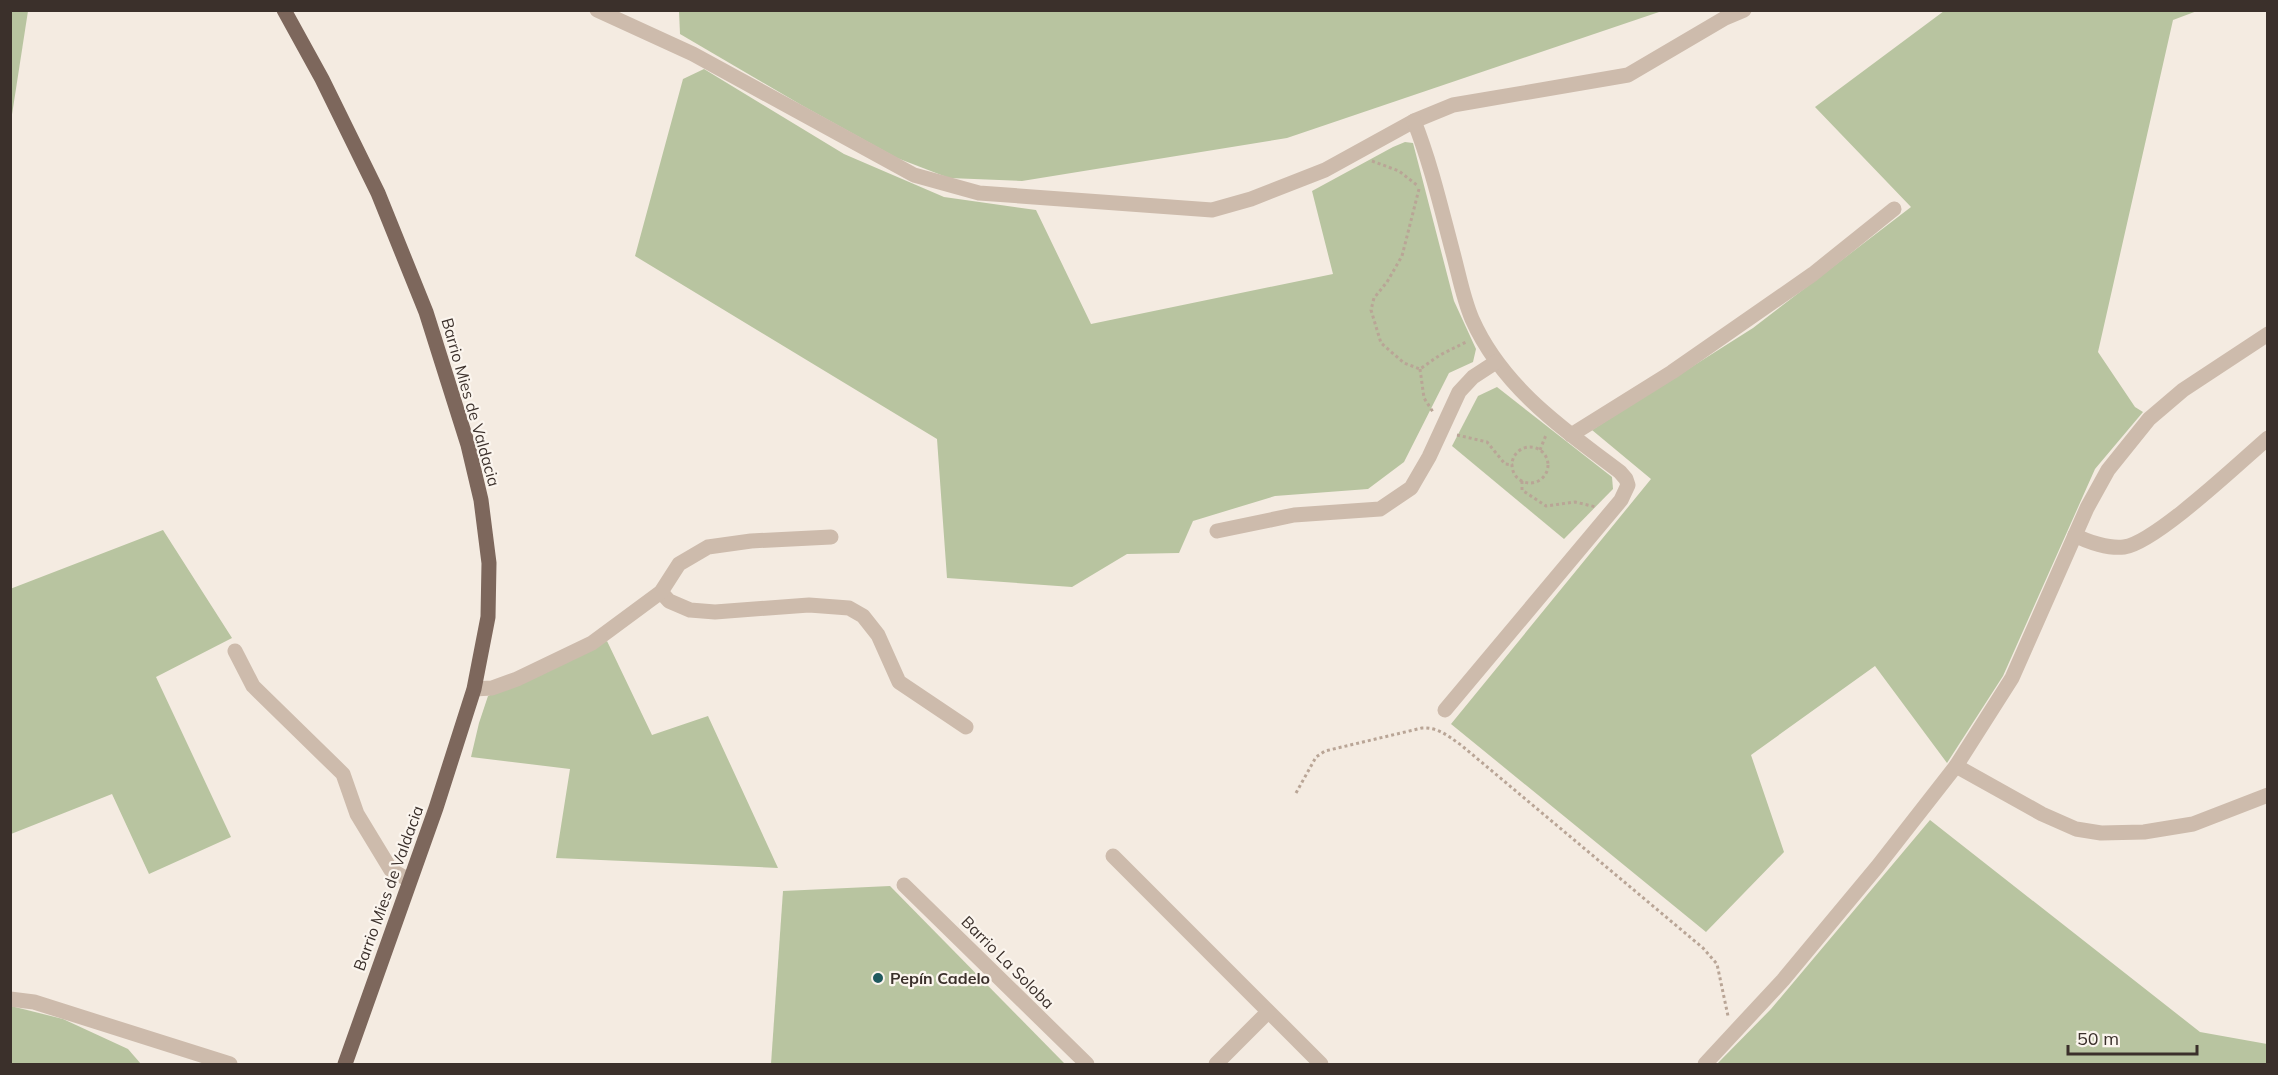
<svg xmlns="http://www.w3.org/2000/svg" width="2278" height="1075" font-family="Mulish,sans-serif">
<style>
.green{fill:#b8c4a0}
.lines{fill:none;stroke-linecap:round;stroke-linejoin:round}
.path{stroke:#b9a596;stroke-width:3;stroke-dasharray:3 3;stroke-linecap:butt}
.minor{stroke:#cdbbac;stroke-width:15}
.primary{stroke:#7d675c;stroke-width:15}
.poi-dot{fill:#1f5a5e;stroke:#fbf5ee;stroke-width:2}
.labels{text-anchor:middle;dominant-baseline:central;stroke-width:4.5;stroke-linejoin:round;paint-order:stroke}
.street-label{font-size:16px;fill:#3b302b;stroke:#fbf5ee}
.poi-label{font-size:16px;font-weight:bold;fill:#3b302b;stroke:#fbf5ee;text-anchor:start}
</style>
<rect width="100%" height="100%" fill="#f4ebe1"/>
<!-- green -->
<g class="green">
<path d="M11,10l17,1 -17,110 -1,-110z"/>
<path d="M679,11h983l-375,127 -265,43 -73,-3 -52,-20 -94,-52 -123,-72z"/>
<path d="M1944,11h253l-24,9 -75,332 37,55 8,5 -48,57 -92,207 -56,87 -72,-97 -124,89 33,97 -78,80 -255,-208 200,-245 -59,-49 161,-102 158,-121 -96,-100z"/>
<path d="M704,69l140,85 100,43 92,13 55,114 242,-50 -21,-83 81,-44 12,-5 8,1 41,158 22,48 -3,13 -24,11 -45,89 -36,27 -93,7 -82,25 -14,32 -52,1 -55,33 -125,-9 -10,-139 -302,-183 48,-177z"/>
<path d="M1497,387l115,90 1,12 -49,50 -112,-93 26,-50z"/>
<path d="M163,530l69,108 -76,39 75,160 -82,37 -37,-80 -101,40 -1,-245z"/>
<path d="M607,641l45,94 56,-19 70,152 -222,-10 14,-89 -99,-12 8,-34 9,-27z"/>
<path d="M1930,820l270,212 67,12v20h-550l54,-55z"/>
<path d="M890,886l175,178h-294l12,-173z"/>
<path d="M11,1006l52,13 65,30 13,15h-130z"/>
</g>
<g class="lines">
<!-- path -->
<g class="path">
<path d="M1372,161l27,10 19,15"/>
<path d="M1419,189l-17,67 -15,26 -13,16 -3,12 10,33 23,20 16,6 20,-14 28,-14"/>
<path d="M1420,369l4,29 9,14"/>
<path d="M1457,435l30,7 18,22 8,1"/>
<circle cx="1530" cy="465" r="18"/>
<path d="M1540,450l6,-15"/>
<path d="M1522,481v9l24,16 29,-4 21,5"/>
<path d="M1296,793l20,-36 9,-6 97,-23c16,-1 26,8 39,17l242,203 14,16 11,52"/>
</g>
<!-- minor -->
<g class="minor">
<path d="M597,10l96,44 221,121 65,18 233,17 39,-11 74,-29 89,-49 39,-16 175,-30 97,-57 19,-8"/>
<path d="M1414,121c17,43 27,87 39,132 6,22 10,45 19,66 30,68 91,110 148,153l6,7 2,6 -7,15 -176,210"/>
<path d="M1571,435l101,-63 141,-98 81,-65"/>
<path d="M1217,531l77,-16 86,-6 31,-21 18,-31 30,-65 14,-15 23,-15"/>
<path d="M2075,535c12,7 35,14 49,12 31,-4 116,-85 144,-109"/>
<path d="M661,592l8,9 21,9 25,2 94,-7 40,3 14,8 15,19 21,47 67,45"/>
<path d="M235,651l18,35 90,88 14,40 34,56 18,10"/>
<path d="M474,689l18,-1 25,-9 75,-36 69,-51 18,-28 29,-17 43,-6 80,-4"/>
<path d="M1956,766l86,48 34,15 25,4 43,-1 49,-8 75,-29"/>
<path d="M1113,856l208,208"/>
<path d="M904,885l183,179"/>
<path d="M10,999l24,3 196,62"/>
<path d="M1216,1064l52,-52"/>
<path d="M1705,1064l78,-84 94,-113 79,-101 56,-88 75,-170 21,-38 41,-51 34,-29 85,-56"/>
</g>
<!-- primary -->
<path class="primary" d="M284,10l38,69 56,114 48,119 42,133 13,55 8,63 -1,54 -14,72 -38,119 -91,256"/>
</g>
<!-- markers -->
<circle class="poi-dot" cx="878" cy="978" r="6"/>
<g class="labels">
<!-- street labels -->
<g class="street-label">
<text transform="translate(471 402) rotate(74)">Barrio Mies de Valdacia</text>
<text transform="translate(388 888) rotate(-70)">Barrio Mies de Valdacia</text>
<text transform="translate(1008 962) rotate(45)">Barrio La Soloba</text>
</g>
<!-- poi labels -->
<g class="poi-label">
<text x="890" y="978">Pepín Cadelo</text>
</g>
</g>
<!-- border -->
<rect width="2278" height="1075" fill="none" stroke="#3b302b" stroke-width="24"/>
<!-- scale -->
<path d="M2068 1045v9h129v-9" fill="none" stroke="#3b302b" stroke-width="3"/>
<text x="2077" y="1045" font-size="18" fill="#3b302b" stroke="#fbf5ee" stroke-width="4.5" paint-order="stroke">50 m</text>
</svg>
